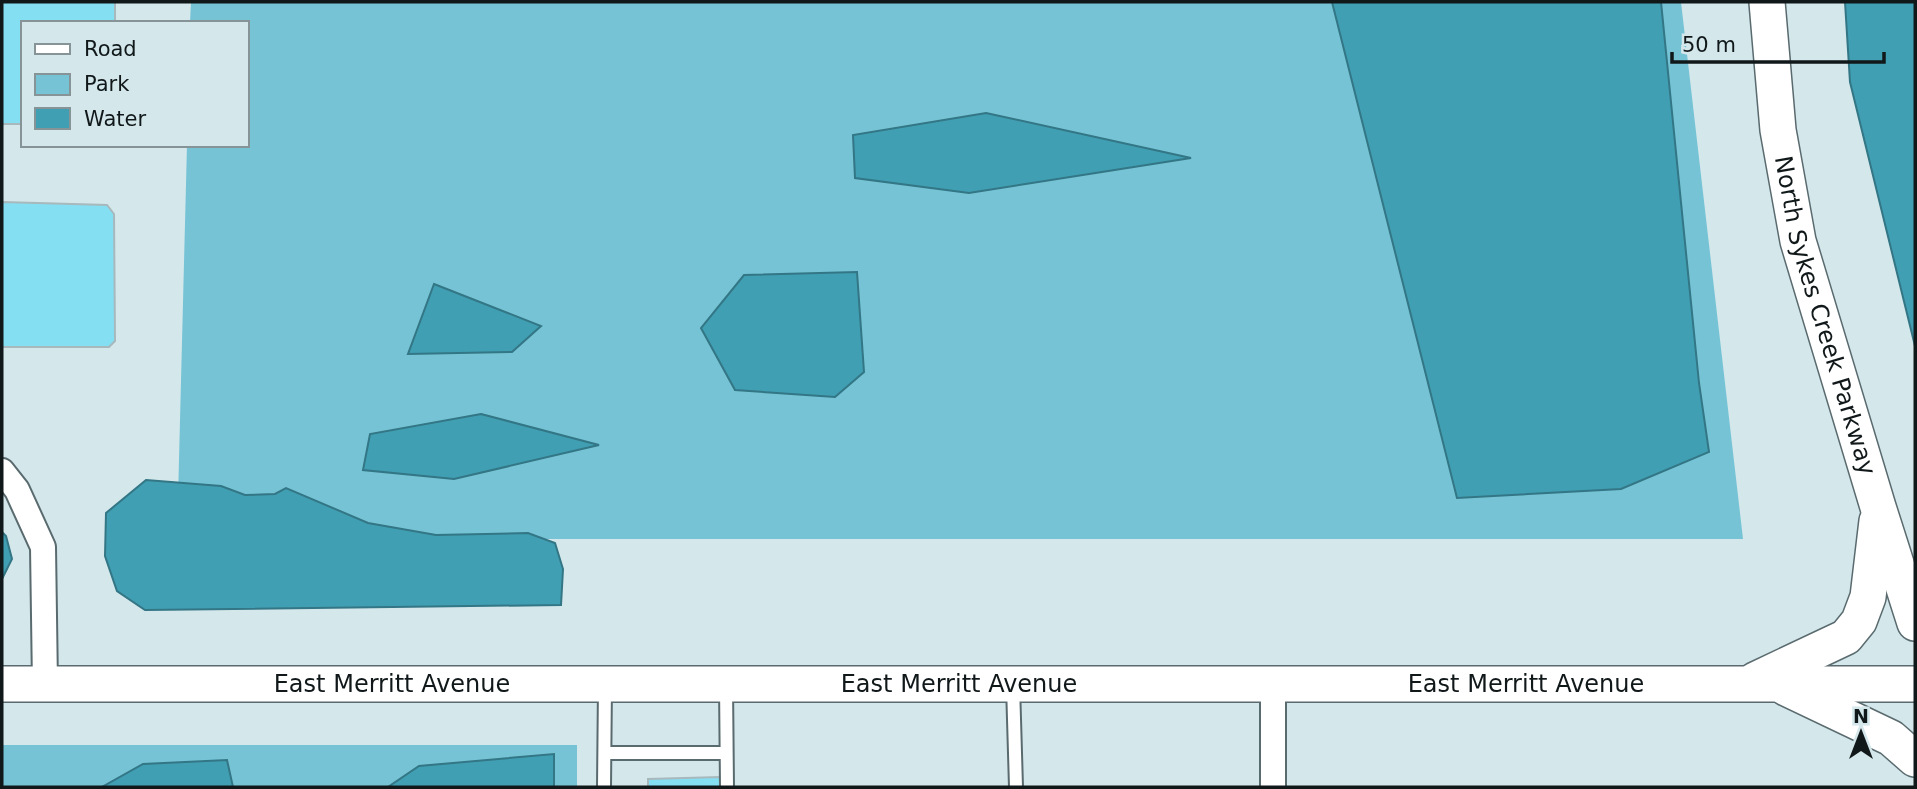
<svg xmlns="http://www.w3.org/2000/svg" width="1917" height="789" font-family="'DejaVu Sans',sans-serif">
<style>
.green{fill:#75c3d5}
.water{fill:#419fb3;stroke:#337685;stroke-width:2}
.building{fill:#84dff3;stroke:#a7b9bd;stroke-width:2}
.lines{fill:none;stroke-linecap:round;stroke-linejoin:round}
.lane-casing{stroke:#5a6b6f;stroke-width:16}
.street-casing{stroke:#5a6b6f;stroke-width:28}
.secondary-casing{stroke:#5a6b6f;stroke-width:38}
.lane{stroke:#fff;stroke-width:12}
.street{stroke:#fff;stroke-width:24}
.secondary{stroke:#fff;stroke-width:35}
.labels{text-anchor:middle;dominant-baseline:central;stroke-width:7;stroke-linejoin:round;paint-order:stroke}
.street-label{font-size:24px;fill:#11181a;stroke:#d4e7eb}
</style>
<rect width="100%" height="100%" fill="#d4e7eb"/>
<!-- green -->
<g class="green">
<path d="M191,2h1490l62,537h-1566l10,-394h60v-122h-57z"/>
<rect x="2" y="745" width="575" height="42"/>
</g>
<!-- water -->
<g class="water">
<path d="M1332,2h329l38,381 10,69 -88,37 -164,9z"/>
<path d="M1845,2h70v344l-65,-264z"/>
<path d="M986,113l205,45 -222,35 -114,-15 -2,-43z"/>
<path d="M857,272l7,100 -29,25 -100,-7 -34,-62 43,-53z"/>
<path d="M434,284l107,42 -29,26 -104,2z"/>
<path d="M481,414l118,31 -145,34 -91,-9 7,-36z"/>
<path d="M146,480l75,6 24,9 30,-1 11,-6 82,35 68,12 92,-2 27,10 8,26 -2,36 -416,5 -28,-19 -12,-35 1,-43z"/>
<path d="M2,532l4,4 6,23 -10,20z"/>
<path d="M554,754v33h-166l31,-21z"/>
<path d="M227,760l6,27h-131l41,-23z"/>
</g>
<!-- building -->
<g class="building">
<path d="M2,2h113v21h-92v101h-21z"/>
<path d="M2,202l105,3 7,9 1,127 -6,6h-107z"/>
<path d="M720,777v10h-72v-8z"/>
</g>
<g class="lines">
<!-- lane casing -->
<g class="lane-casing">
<g id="lane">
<path d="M726,685l1,102"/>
<path d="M1013,685l3,102"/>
<path d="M605,753h121"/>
<path d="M604,787l1,-102"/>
</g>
</g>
<!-- street casing -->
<g class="street-casing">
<g id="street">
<path d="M2,471l15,19 26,57 2,138"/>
<path d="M1273,787v-102"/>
</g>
</g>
<!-- secondary casing -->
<g class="secondary-casing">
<g id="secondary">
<path id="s1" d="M1767,2l11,128 20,111 80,266 37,116"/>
<path d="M1755,680l91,-43 13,-16 9,-24 9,-76"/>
<path id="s2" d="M2,684h1913"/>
<path d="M1786,688l105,50 24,21"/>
</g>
</g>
<!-- lane -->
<use href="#lane" class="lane"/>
<!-- street -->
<use href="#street" class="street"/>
<!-- secondary -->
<use href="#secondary" class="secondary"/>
</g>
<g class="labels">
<!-- street labels -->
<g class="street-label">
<text stroke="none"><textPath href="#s1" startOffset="320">North Sykes Creek Parkway</textPath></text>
<text stroke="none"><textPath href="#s2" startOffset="1524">East Merritt Avenue</textPath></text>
<text stroke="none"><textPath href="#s2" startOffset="390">East Merritt Avenue</textPath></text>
<text stroke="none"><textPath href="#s2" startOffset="957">East Merritt Avenue</textPath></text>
</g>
</g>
<!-- border -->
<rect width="1917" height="789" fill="none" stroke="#11181a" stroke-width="7"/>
<!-- legend -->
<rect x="21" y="21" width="228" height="126" fill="#d4e7eb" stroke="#869497" stroke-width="2"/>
<rect x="35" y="44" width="35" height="10" fill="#ffffff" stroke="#869497" stroke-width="2"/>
<text x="84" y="56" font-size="21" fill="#11181a">Road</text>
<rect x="35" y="74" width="35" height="21" fill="#75c3d5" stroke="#869497" stroke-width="2"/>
<text x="84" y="91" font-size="21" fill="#11181a">Park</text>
<rect x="35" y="108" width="35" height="21" fill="#419fb3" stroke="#869497" stroke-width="2"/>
<text x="84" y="126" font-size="21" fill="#11181a">Water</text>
<!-- north arrow -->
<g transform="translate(1861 733)" stroke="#d4e7eb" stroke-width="5" paint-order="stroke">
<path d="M0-5L12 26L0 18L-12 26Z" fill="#11181a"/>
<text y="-10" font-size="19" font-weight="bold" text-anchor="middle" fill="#11181a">N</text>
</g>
<!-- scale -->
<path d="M1672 52v10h212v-10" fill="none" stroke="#11181a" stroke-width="3.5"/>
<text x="1682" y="52" font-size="21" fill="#11181a" stroke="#d4e7eb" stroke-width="5" paint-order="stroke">50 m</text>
</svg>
